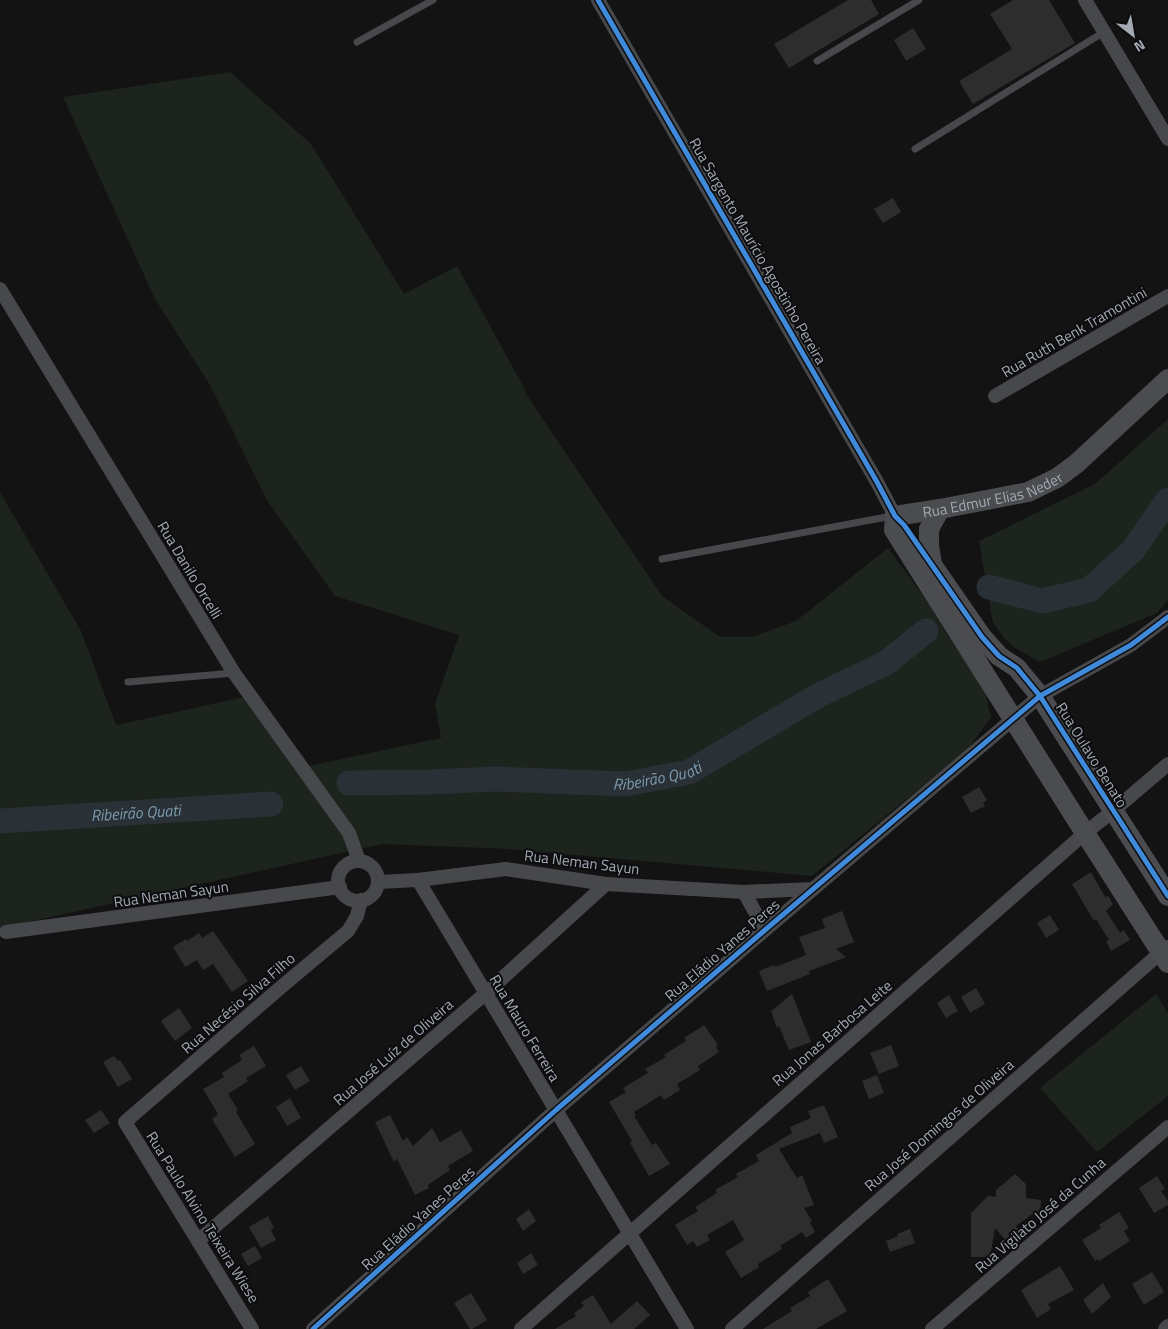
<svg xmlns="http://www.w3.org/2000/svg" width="1168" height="1329" font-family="'Titillium Web',sans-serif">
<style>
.green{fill:#1d231d}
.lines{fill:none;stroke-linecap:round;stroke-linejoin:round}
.river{stroke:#293036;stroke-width:25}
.building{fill:#2d2d2e}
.lane{stroke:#47484b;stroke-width:7}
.street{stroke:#47484b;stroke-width:14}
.secondary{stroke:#4b4c4f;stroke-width:20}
.cycleway-casing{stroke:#0d0d0f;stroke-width:8}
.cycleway{stroke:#408adc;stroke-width:5}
.labels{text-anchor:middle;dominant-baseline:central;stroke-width:4;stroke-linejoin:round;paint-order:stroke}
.street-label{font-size:15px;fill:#a4aab4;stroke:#0d0d0f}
.water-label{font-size:16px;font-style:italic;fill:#7c9aad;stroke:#0d0d0f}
</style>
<rect width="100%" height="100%" fill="#131313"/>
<!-- green -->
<g class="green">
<path d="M230,72l81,72 93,150 53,-28 71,129 -6,-7 140,208 58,41h32l44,-16 92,-73 42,57 15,26 39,56 7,30 -23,32 -156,127 -304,-27 -126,-5 -382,84v-436l81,139 35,94 138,-30 40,74 147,-31 -6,-34 24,-69 -124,-39 -67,-94 -58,-117 -55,-86 -92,-202z"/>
<path d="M1168,419v181l-11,13 -117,49 -25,-14 -10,-9 -12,-16 -14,-82 116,-57z"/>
<path d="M1156,994l12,19v83l-71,56 -57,-64z"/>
</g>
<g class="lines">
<!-- river -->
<g class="river">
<path d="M989,587l53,14 47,-11 44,-40 35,-50"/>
<path id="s1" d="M349,783l82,-1 64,-3 131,5 63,-12 130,-77 67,-32 40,-32"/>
<path id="s2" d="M0,821l271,-17"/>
</g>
</g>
<!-- building -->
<g class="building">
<path d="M848,0h23l8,14 -90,54 -15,-24z"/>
<path d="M1013,0h36l26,43 -102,61 -14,-23 53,-32 -22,-35z"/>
<path d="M913,28l13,21 -20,12 -12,-21z"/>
<path d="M893,198l8,14 -18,11 -9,-14z"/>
<path d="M979,787l8,13 -4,3 2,3 -14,7 -9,-16z"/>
<path d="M1091,872l14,25 3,-1 5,8 -7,7 14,22 4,-3 6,10 -19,11 -5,-10 3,-1 -13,-21 -2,2 -22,-37z"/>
<path d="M842,911l12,31 -18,7 10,8 -37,14 1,3 -43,17 -8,-20 15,-6 1,2 31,-12 -7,-18 26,-9 -3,-9z"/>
<path d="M1050,915l9,15 -13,8 -9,-15z"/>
<path d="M213,931l35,50 -16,11 -19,-28 -10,6 -6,-10 -12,7 -12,-20 13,-8 1,2 12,-8 3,5z"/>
<path d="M976,988l9,16 -15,9 -9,-16z"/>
<path d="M792,994l19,48 -22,8 -10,-24 -2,2 -6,-17z"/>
<path d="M949,995l9,16 -12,7 -9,-15z"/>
<path d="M179,1008l13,20 -17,13 -14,-20z"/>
<path d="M704,1025l14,20 -2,2 3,5 -21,14 2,4 -23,14 3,6 -16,10 -3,-5 -27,17 2,3 -2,1 18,29 4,-2 14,21 -21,12 -19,-33 2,-2 -23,-39 17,-10 -3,-4 25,-15 -3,-4 21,-12 -2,-2 22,-14 -2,-3z"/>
<path d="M891,1045l8,21 -20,8 -9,-21z"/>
<path d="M254,1046l12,20 -20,12 2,3 -20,13 10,16 -2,2 19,32 -20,13 -23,-38 6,-5 -15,-25 21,-12 -2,-4 20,-13 -3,-5z"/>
<path d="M114,1056l4,5 2,-1 12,19 -14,8 -15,-25z"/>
<path d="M301,1066l9,15 -15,9 -9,-15z"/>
<path d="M877,1075l7,18 -15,6 -7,-18z"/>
<path d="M290,1098l11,20 -14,8 -11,-19z"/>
<path d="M824,1105l14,32 -14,6 -4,-10 -41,16 18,29 5,-3 12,30 -10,3 8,13 -2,2 5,9 -9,6 -4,-6 -22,14 2,3 -24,15 1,3 -18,11 -16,-26 19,-12 -11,-20 -26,15 3,5 -13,7 -4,-6 -6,4 -12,-20 23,-14 -3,-4 22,-14 -2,-3 23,-13 -2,-3 23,-13 -3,-6 36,-22 -2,-6 21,-9 -3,-7z"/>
<path d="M101,1110l9,13 -16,10 -9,-13z"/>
<path d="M390,1115l13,26 4,-4 6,9 19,-18 8,14 21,-12 12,21 -25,15 2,4 -22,15 1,3 -14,7 -18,-36 -3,3 -19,-40z"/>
<path d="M1015,1174l11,10v14l15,2 -1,14 -9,1 -15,11 5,7 -13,10 -13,-15 -5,29h-19v-44l17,-17 8,1v-7z"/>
<path d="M1157,1176l8,13 -4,2 7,10v4l-14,8 -15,-25z"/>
<path d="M529,1209l7,12 -13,10 -7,-12z"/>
<path d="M1119,1212l10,16 -5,3 6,10 -31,20 -2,-2 -2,2 -13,-21 19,-12 -2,-3z"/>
<path d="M268,1216l6,12 -3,2 5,10 -15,8 -12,-21z"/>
<path d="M910,1229l5,14 -25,9 -4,-11 12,-5 -1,-2z"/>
<path d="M255,1246l7,12 -14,8 -7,-12z"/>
<path d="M531,1253l7,12 -15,9 -6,-11z"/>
<path d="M1060,1266l14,24 -26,14 3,5 -14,9 -16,-28z"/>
<path d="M1152,1272l12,20 -20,13 -12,-21z"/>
<path d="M828,1279l19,32 -31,18h-53l29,-18 -2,-3 20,-12 -2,-4z"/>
<path d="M1103,1283l8,14 -19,17 -9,-14z"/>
<path d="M471,1293l16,27 -15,9h-2l-16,-26z"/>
<path d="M593,1295l18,29 26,-23 13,14 -16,14h-79l21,-13 -2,-3 10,-7 -3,-4z"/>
</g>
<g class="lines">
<!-- lane -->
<g class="lane">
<path d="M357,42l76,-42"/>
<path d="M817,61l102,-61"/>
<path d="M915,149l189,-117"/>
<path d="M662,559l230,-43"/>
<path d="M128,682l106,-9"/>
</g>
<!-- street -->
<g class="street">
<path d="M598,0l279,482 18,34"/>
<path d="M1085,0l83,139"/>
<path d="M0,289l234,384 115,160 10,28"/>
<path d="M995,396l173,-100"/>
<circle cx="358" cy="881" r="20"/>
<path d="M418,880l88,-11 100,15 138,8 69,-3"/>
<path d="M378,882l40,-2 269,449"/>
<path d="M744,892l21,38"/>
<path d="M6,932l334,-45"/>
<path d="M198,1241l288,-248 120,-109"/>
<path d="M252,1329l-127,-207 155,-134 68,-57 9,-15 4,-16"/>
<path d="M313,1329l243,-219 209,-180 275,-234 91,-51 37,-28"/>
<path d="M521,1329l564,-496 28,-22 55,-47"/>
<path d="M732,1329l435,-382"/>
<path d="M932,1329l236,-202"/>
<path d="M1165,1329l3,-3"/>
</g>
<!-- secondary -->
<g class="secondary">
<path d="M895,516l-1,14 191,303 83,130"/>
<path id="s3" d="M895,516l45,-7 88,-17 29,-14 19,-14 92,-85"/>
<path d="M928,559l54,78 17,19 18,12 23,28 128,200"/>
<path d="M932,565l-3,-20v-16l11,-20"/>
</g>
<!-- cycleway casing -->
<g class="cycleway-casing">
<g id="cycleway">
<path d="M598,0l279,482 18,34 9,9 78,112 17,19 18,12 23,28 128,200"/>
<path d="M313,1329l243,-219 209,-180 275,-234 91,-51 37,-28"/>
</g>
</g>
<!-- cycleway -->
<use href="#cycleway" class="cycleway"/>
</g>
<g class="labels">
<!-- street labels -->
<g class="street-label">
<text transform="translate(758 251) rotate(60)">Rua Sargento Maurício Agostinho Pereira</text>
<text transform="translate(1074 332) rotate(-30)">Rua Ruth Benk Tramontini</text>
<text stroke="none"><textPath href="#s3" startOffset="100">Rua Edmur Elias Neder</textPath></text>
<text transform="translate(190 570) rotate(59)">Rua Danilo Orcelli</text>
<text transform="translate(1092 755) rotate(58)">Rua Oulavo Benato</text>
<text transform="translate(582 862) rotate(7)">Rua Neman Sayun</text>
<text transform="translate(171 894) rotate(-8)">Rua Neman Sayun</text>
<text transform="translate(722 950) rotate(-41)">Rua Eládio Yanes Peres</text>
<text transform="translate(238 1003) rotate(-41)">Rua Necésio Silva Filho</text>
<text transform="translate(525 1028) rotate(59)">Rua Mauro Ferreira</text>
<text transform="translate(832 1033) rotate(-41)">Rua Jonas Barbosa Leite</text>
<text transform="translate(393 1052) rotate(-41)">Rua José Luíz de Oliveira</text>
<text transform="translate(939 1125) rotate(-41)">Rua José Domingos de Oliveira</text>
<text transform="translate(1040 1215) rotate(-41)">Rua Vigilato José da Cunha</text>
<text transform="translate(203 1217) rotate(58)">Rua Paulo Alvino Teixeira Wiese</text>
<text transform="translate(418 1218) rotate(-42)">Rua Eládio Yanes Peres</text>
</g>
<!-- water labels -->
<g class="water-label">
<text stroke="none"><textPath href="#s1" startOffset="309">Ribeirão Quati</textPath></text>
<text stroke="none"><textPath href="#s2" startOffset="136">Ribeirão Quati</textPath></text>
</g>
</g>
<!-- north arrow -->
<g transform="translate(1133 35) rotate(149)" stroke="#0d0d0f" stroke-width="4" paint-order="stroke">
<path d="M0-4L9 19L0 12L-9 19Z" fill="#a4aab4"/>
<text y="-8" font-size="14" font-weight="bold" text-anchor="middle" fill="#a4aab4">N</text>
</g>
</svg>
